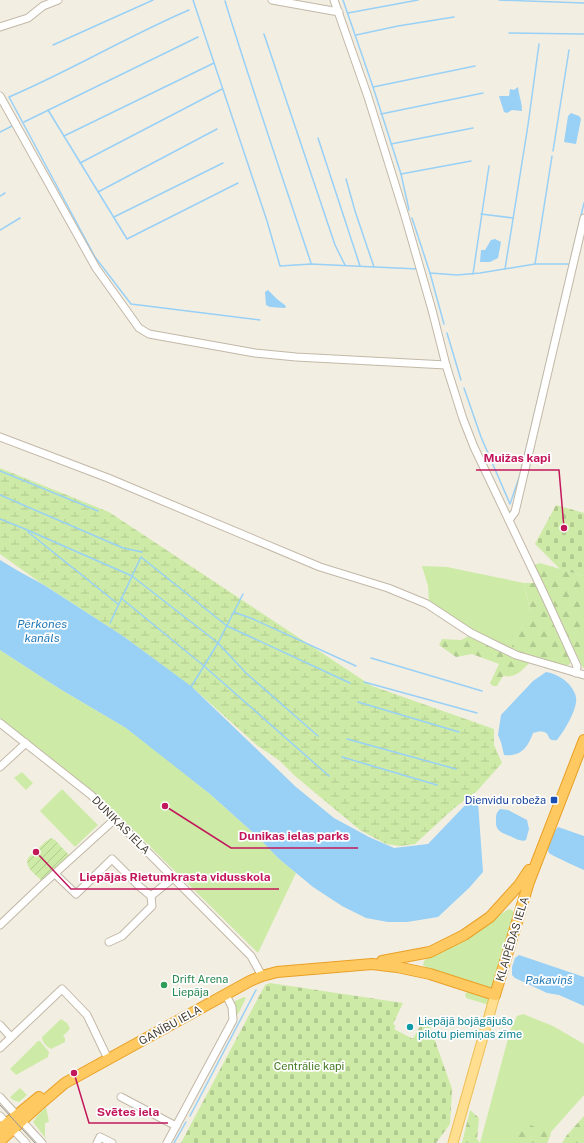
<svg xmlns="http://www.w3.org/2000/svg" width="584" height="1143" font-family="'Public Sans',sans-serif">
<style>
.green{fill:#cdeba7}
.forest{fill:url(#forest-firs)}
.wetland{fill:url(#wetland-marsh)}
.cemetery{fill:url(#cemetery-stones)}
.garden{fill:url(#garden-furrows)}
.water{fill:#98d0f6}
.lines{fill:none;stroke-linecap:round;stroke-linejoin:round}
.stream{stroke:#98d0f6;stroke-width:1.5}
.minor-casing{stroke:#c2b8a7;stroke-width:9}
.major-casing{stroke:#edbf56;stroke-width:11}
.highway-casing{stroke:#e9a026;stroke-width:12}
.minor{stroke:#fff;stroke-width:7}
.major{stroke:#ffde8f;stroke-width:9}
.highway{stroke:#ffc961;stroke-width:10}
.tram{stroke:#939393;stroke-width:1}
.transit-dot{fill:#1a4fb4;stroke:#fff;stroke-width:1.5}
.leisure-dot{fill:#2e9e5b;stroke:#fff;stroke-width:1.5}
.culture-dot{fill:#0f9aa8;stroke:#fff;stroke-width:1.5}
.labels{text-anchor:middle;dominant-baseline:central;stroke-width:3.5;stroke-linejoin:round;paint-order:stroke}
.transit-label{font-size:11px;fill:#164399;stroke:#fff;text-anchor:end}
.street-label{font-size:11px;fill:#453d32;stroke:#fff}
.leisure-label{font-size:11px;fill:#27864d;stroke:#fff;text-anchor:start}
.culture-label{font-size:11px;fill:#0d838f;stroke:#fff;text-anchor:start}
.park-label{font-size:11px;fill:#447a22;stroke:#fff}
.water-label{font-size:12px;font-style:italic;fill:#247ab8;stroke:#fff}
.leader{fill:none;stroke:#c2185b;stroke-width:1.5}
.callout-dot{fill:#c2185b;stroke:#fff;stroke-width:1.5}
.callout-label{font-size:12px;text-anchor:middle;font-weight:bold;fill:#c2185b;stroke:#fff;stroke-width:3.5;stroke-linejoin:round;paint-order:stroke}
</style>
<defs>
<pattern id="forest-firs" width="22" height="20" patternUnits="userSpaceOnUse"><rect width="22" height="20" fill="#cdeba7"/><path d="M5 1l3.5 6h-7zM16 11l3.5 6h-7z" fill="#b1ca90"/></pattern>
<pattern id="wetland-marsh" width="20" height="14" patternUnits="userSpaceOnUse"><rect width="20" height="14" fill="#cdeba7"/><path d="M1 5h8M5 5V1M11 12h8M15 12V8" fill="none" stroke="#b1ca90"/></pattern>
<pattern id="cemetery-stones" width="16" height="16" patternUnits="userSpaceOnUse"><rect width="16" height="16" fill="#cdeba7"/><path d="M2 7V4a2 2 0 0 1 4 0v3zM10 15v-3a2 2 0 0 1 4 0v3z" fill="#b1ca90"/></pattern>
<pattern id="garden-furrows" width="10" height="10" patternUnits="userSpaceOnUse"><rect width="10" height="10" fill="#cdeba7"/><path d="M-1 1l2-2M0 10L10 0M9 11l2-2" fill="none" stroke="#b1ca90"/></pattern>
</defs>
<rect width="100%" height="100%" fill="#f3eee2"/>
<!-- green -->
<g class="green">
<path d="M422,566l25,1 77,16 6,28 -20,39 -37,-20 -44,-27 -1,-17z"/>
<path d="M0,650l60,39 66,39 29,22 55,44 48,43 20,21 18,15 -38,80 -137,-135 -121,-99z"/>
<path d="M22,772l11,11 -7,7 -12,-12z"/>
<path d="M62,789l36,36 -23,22 -35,-36z"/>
<path d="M509,909l3,1 3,4 -22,73 -3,1 -61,-19 -6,-4 1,-4 1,-1z"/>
<path d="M469,991l20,7v7l-23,-7 -1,-4z"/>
<path d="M244,997l2,1 -8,16h-3l-2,-12z"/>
<path d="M523,1014l30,12 31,18v51l-33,37 -4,11h-67l30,-112 7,-15z"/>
<path d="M61,1019l6,4 3,6 -7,7 2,2v4l-14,7c-4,-2 -9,-7 -9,-12z"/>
<path d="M38,1041h2l9,11 -1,5 -32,18 -6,-6z"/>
<path d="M20,1088l7,7 -8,7 -6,-2 -3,-3z"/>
<path d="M46,1107l3,15 -4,1v13l2,4 -14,-18 4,-6z"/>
</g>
<!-- forest -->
<g class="forest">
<path d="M540,563l44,13v92h-1l-49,-103z"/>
<path d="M524,583h11l36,78 -1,3 -5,3 -55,-17 20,-40z"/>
<path d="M471,635l43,23 15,5c-8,9 -14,15 -26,13l-6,10h-4l-3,-3 9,-19 -27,-10 -16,3 -17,-12 3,-6 19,1z"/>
<path d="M470,1110l9,8 -2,21 3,4h-18z"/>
<path d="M584,1116v27h-22l5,-8z"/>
<path d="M524,1122l27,12 -4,9h-34z"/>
</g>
<!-- wetland -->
<path class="wetland" d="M0,468l109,44 263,174 122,43v16l8,18 -25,28 -24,18 -38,35 -15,2 -14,-2 -26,-14 -65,-54 -15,-15 -22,-15 -65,-58 -70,-52 -85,-55 -38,-27z"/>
<!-- cemetery -->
<g class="cemetery">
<path d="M556,505l28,8v63l-24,-7 -25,-25z"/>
<path d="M270,983l133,20 -10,21 3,2 -2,3 19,10 13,-24 26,74 -2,35 -14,19h-255l84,-158z"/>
</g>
<!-- garden -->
<path class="garden" d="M51,838l4,2 14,15v3l-25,22h-3c-6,-6 -17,-13 -13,-22l17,-16z"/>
<!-- water -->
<g class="water">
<path d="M518,87c1,9 4,15 4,24l-10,-1 -5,3 -3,-1 -5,-16h10l1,-7 4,1z"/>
<path d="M571,113l8,3 2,3 -5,25 -12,-2 4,-26z"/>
<path d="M495,239l6,3 -3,16 -8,4h-10l1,-12h4l6,-10z"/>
<path d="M268,290l9,9 9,7 -1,2 -15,-1 -4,-2 -1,-13z"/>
<path d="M0,560l20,12 24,13 79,51 68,50 105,101 38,31 35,19 25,11 34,-4 44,-46h4l2,4 5,70 -14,16 -31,29 -31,5h-19l-22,-4 -24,-12 -29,-19 -35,-29 -20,-21 -48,-43 -84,-66 -66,-39 -60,-39z"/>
<path d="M546,672c7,1 12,4 17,7 6,4 12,12 13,18 2,12 -12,34 -19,43 -11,2 -6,-6 -13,-8 -3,-1 -8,0 -11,1 -5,14 -12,24 -29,22l-3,-13 -3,-7 3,-20 32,-34z"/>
<path d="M500,809l8,1 19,10 2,9 -3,11c-4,2 -10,-1 -14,-3 -9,-4 -17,-6 -16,-16 0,-6 0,-8 4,-12z"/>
<path d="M558,827l26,9v34c-5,-2 -33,-15 -35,-17 -2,-4 0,-8 2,-12 1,-5 3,-10 7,-14z"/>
<path d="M519,955l65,22v29l-25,-11 -12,-2 -32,-15 -3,-3v-8l3,-9z"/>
</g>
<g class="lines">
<!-- stream -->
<g class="stream">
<path d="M193,0l74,221 13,45 31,-2 107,5"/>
<path d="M343,0l30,87 28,87 8,36"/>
<path d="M499,0l85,3"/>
<path d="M225,1c27,88 57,175 86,262"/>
<path d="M189,10c-61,26 -119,61 -180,87l86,160 36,47 129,16"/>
<path d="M348,13l70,-13"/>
<path d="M509,33l75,1"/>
<path d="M264,34l71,211 10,20"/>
<path d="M356,35l42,-9 56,-9"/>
<path d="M53,45l100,-45"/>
<path d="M373,87l102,-21"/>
<path d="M48,110l79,129 111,-56"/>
<path d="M381,114l102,-21"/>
<path d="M24,122l174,-85"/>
<path d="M0,132l12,-6"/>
<path d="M64,136l150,-73"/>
<path d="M318,138l42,128"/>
<path d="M391,144l82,-16"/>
<path d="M553,151l16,-101"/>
<path d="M80,163l142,-74"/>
<path d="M401,174l70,-13"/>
<path d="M346,179l9,32 19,56"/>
<path d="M98,192l119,-63"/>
<path d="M0,196l5,-3"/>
<path d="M481,214l32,4"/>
<path d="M114,217l109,-54"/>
<path d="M412,218l18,55 27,2 23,-2 55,-9h34"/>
<path d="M0,230l20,-12"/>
<path d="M535,264l17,-108"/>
<path d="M505,269l23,-144 11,-81"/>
<path d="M430,273l14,51"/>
<path d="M473,274l16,-108"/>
<path d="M447,333l14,47"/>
<path d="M464,388l17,49 29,67 10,-29 64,-272"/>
<path d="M0,471l98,40"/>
<path d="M0,495l123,53 19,4"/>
<path d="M0,519l25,10 107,47 86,67 28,30 72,63"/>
<path d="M28,532l90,72"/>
<path d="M121,598l83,68 125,110"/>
<path d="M234,612l19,7 103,47"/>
<path d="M110,623l31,-66 86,69 123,57"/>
<path d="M371,658l111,33"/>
<path d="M364,682l113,31"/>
<path d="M191,687l27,-44 25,-49"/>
<path d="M358,702l101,30"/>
<path d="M347,739l109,30"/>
<path d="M342,757l95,28"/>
<path d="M190,1116l66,-126"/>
<path d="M174,1143l12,-21"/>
</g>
<!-- minor casing -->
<g class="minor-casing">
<g id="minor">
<path d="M272,0l67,12"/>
<path d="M334,0l34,97 37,119 27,94 14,55 17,54 11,28 71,149 32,70 -1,7"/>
<path d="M0,27l28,-9 15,-12 15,-6"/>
<path d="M0,96l96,172 43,60 10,6 106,19 41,4 150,8"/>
<path d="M0,437l108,41 212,89 68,21 39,16 44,29 45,22 68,20"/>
<path d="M509,520l6,-8 69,-294"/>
<path d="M0,723l91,72 160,161 11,20"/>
<path d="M0,767l26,-24"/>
<path d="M55,874l21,20 36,-35 28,28 11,9 22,-18"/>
<path d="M0,925l41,-39 74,-67"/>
<path d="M109,942l13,-6 30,-30 -1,-10"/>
<path d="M0,1025l11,12"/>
<path d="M0,1048l62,-59 25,26 21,44"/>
<path d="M0,1097l42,46"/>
<path d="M121,1097l55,29"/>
<path d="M0,1116l26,27"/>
<path d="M97,1143l3,-6 12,6"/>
<path d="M167,1143l66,-123 -1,-13 -6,-12"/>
</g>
</g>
<!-- major casing -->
<g class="major-casing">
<path id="major" d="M453,1143l42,-148"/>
</g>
<!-- highway casing -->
<g class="highway-casing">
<g id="highway">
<path d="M382,961l48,-9 34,-17 26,-18 29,-32 10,-15"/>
<path d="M0,1129l39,-32"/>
<path d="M0,1141l38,-35 27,-23 185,-102 12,-5 15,-4 95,-8 25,3 33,7 65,21 34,-113 55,-142"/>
</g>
</g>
<!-- minor -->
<use href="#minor" class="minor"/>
<!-- major -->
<use href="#major" class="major"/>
<!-- highway -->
<use href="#highway" class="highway"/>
<!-- tram -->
<path class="tram" d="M0,1105l35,38"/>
</g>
<!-- markers -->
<rect class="transit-dot" x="550" y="796" width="8" height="8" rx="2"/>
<circle class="leisure-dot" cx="164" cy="985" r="4"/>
<circle class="culture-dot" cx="410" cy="1027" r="4"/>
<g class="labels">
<!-- transit labels -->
<g class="transit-label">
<text x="546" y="800">Dienvidu robeža</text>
</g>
<!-- street labels -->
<g class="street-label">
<text transform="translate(121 825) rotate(45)">DUNIKAS IELA</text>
<text transform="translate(512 939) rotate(-73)">KLAIPĒDAS IELA</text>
<text transform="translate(170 1025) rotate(-29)">GANĪBU IELA</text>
</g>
<!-- leisure labels -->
<g class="leisure-label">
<text x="172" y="979">Drift Arena<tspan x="172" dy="13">Liepāja</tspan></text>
</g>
<!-- culture labels -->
<g class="culture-label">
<text x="418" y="1021">Liepājā bojāgājušo<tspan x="418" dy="13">pilotu piemiņas zīme</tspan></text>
</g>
<!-- park labels -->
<g class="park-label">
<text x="309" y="1066">Centrālie kapi</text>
</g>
<!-- water labels -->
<g class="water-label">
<text x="42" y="624">Pērkones<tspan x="42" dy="14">kanāls</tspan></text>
<text x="549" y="980">Pakaviņš</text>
</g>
</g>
<!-- callouts -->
<path class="leader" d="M564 528L559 470H476M165 806L231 848H358M36 852L71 889H279M74 1073L89 1123H168"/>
<g class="callout-dot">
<circle cx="564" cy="528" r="4"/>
<circle cx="165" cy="806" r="4"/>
<circle cx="36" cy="852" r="4"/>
<circle cx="74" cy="1073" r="4"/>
</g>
<g class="callout-label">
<text x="517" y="462">Muižas kapi</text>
<text x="294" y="840">Dunikas ielas parks</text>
<text x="175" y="881">Liepājas Rietumkrasta vidusskola</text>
<text x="128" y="1116">Svētes iela</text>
</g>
</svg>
